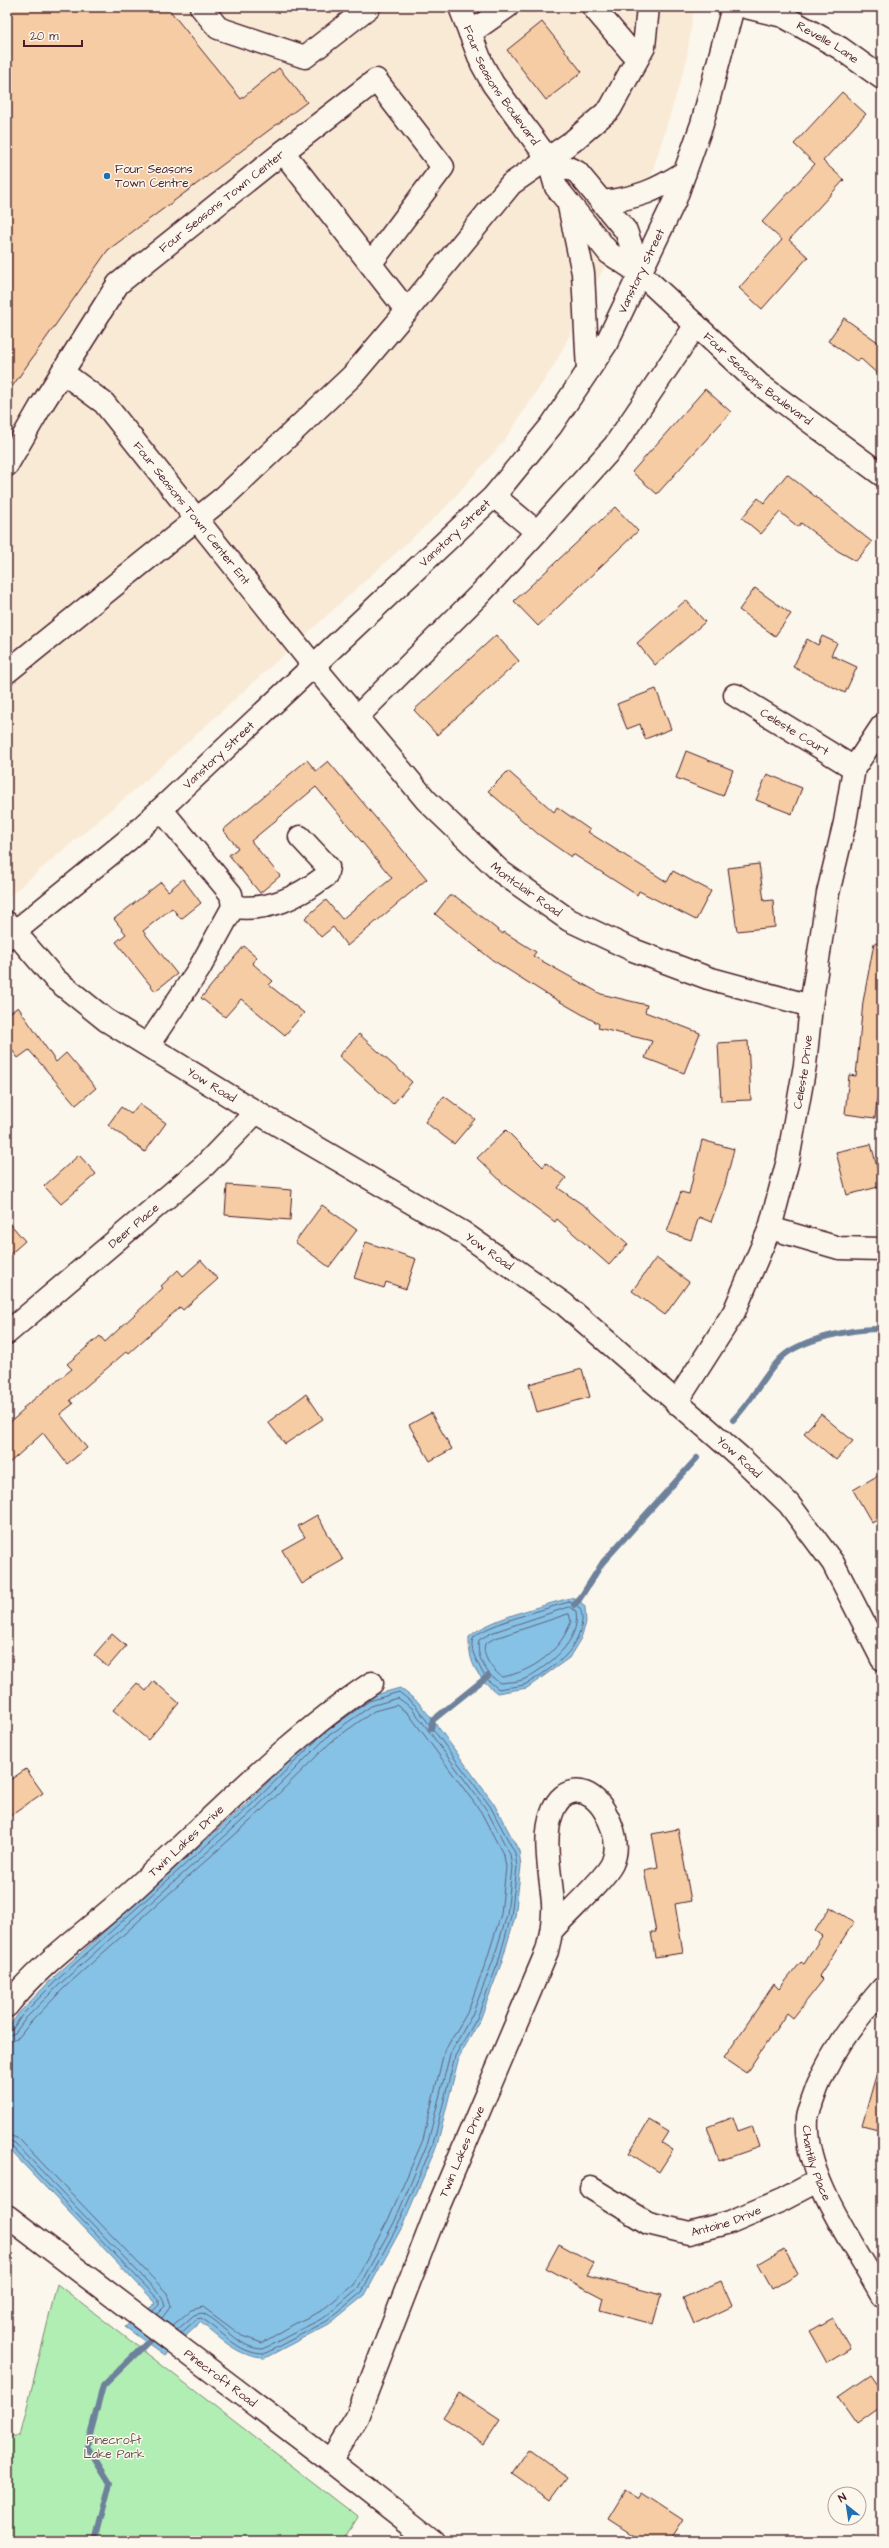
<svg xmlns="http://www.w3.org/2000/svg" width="889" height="2548" font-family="'Architects Daughter',sans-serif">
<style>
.built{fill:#f9ead6}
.green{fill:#b1eeb4;stroke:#7e8670}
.water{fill:#86c2e6;stroke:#6e819b}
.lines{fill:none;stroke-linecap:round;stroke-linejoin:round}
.shore{stroke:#626076;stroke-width:1}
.stream{stroke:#6e819b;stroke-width:6}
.building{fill:#f5cca4;stroke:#4a1f2b}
.minor-casing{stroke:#4a1f2b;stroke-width:25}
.minor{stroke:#fbf7ec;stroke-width:22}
.poi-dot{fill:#1f6fb2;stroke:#fbf7ec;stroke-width:1.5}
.labels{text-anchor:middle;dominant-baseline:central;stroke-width:3;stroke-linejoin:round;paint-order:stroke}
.street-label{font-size:12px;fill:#4a1f2b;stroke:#fbf7ec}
.poi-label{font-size:12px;fill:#4a1f2b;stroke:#fbf7ec;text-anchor:start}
.park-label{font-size:12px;fill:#64534d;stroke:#fbf7ec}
</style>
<rect width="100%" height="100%" fill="#fbf7ec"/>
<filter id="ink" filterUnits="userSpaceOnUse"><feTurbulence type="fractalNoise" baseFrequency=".025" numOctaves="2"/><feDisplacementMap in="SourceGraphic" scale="8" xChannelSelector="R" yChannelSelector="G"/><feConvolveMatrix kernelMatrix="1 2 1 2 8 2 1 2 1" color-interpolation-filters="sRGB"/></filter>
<g filter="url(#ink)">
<!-- built -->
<path class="built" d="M7,7h687l-8,56 -34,110 -97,191 -51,77 -60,68 -298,271 -139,118z"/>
<!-- green -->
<path class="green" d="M57,2284l301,233 -15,24h-336v-105h13z"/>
<!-- water -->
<g class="water">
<path d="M570,1598l9,2 6,7 1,16 -5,15 -12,20 -42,30 -30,5c-19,-15 -29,-30 -28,-56 17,-17 76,-32 101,-39z"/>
<path d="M400,1688l18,14 15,18 61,84 25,47 2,15 -6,51 -14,47 -21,56 -21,37 -22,88 -35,82 -37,68 -36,29 -64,34c-26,0 -46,-21 -65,-36l-36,33 -39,-28 31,-24 -149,-156v-118l12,-16 36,-37 192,-173 75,-74 46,-32z"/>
</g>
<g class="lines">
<!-- shore -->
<g class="shore">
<path d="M569,1602c25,4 9,41 -3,53 -7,8 -30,24 -40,29 -7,3 -19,3 -27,5 -11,-7 -16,-14 -21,-26 -4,-6 -9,-19 -4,-26 11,-12 77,-30 95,-35z"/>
<path d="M569,1607l7,4c5,31 -27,54 -51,68 -7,3 -18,3 -25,4 -13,-8 -25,-27 -21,-43l12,-7z"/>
<path d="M569,1614l2,7c-10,30 -39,51 -69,56 -9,-6 -21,-22 -17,-33l8,-5z"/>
<path d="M7,2031l5,-1 10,-15 36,-36 192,-173 75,-74"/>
<path d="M7,2036l8,-3 11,-15 35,-35 193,-173 74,-74 43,-30 27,-8 14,10 74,101 24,45 2,13 -5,48 -14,46 -21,54 -22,39 -22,88 -34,81 -36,65 -33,29 -62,32c-26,0 -39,-27 -61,-36l-8,2 -17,15"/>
<path d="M7,2042l12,-5 12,-15 34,-35 193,-173 74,-73 42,-30 22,-6 12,8 73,99 23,44 2,11 -5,47 -14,45 -20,54 -23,39 -21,88 -35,80 -35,65 -32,26 -25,12 -34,20 -20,-7 -39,-29 -12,3 -19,16"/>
<path d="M7,2134l12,5 148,154 4,13 -9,12"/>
<path d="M7,2140l8,3 147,154 3,9 -8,8"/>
<path d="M7,2145l5,2 147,153v5l-6,6"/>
<path d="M181,2333l16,-14 4,-1c21,12 36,36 63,36l63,-33 35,-29 36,-67 35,-81 22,-88 22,-38 21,-55 13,-47 6,-49 -2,-14 -25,-47 -75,-101 -16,-13 -30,9 -44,31"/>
</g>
<!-- stream -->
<g class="stream">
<path d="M733,1420c19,-19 29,-42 47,-61 19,-20 75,-31 102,-30"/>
<path d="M574,1605l5,-5 24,-38 94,-104"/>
<path d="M431,1728l2,-8 55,-44"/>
<path d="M95,2541l15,-58 -23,-37 16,-60 49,-48"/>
</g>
</g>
<!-- building -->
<g class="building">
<path d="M7,7h160l74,92 38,-31 28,34 -199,148 -101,144z"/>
<path d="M542,22l40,50 -36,28 -39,-50z"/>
<path d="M842,92l24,22 -43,47 21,19 -55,60 19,17 -46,52 -23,-21 43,-48 -20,-18 53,-58 -21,-20z"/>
<path d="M844,318l38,27v33l-22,-20 -2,4 -30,-21z"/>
<path d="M705,389l26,23 -74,82 -25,-22z"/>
<path d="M787,474l85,68 -16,19 -18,-10 -37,-28 -3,4 -18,-15 -19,22 -19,-16 16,-20 6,5z"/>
<path d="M615,507l23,24 -100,95 -24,-25z"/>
<path d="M755,588l36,26 -16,22 -36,-26z"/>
<path d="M686,600l19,22 -50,43 -18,-22z"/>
<path d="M496,635l23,26 -82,74 -23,-25z"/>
<path d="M822,636l15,7 -6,12 26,12 -12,26 -52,-26 14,-28 11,6z"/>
<path d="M656,689l15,40 -26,10 -5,-15 -13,5 -10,-25z"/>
<path d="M686,751l47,19 -10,26 -47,-18z"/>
<path d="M307,760l9,11 12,-10 99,118 -80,67 -14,-19 -12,10 -16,-19 21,-18 16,19 50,-41 -76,-91 -65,54 29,35 -20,17 -31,-38 9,-7 -15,-18z"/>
<path d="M508,771l46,41 3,-5 33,23 -2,2 79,50 6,-11 38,20 -15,29 -57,-29 -2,4 -64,-41 -2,3 -33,-23 -50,-43z"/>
<path d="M767,774l35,14 -10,26 -36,-14z"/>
<path d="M759,864l5,37 9,-1 2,27 -38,4 -9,-63z"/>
<path d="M183,879l18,24 -20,16 -9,-11 -29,23 34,43 -22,17 -39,-49 10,-8 -12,-15 47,-37 7,9z"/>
<path d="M449,896h6l48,38 1,-2 32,20 -3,4 68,38 46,11 -2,7 55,21 -16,40 -39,-15 7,-17 -54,-13 1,-4 -56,-32 -52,-33 -56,-45z"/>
<path d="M874,943l8,1v113l-7,61 -30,-4 4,-39 7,1 7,-74z"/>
<path d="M244,946l13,11 -5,6 21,18 -4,4 35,28 -19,22 -44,-36 -16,18 -24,-19z"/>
<path d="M18,1007l38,55 10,-9 30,35 -20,17 -47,-55 -11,8 -11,-15v-28z"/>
<path d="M359,1034l53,48 -19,22 -54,-48z"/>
<path d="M748,1041l3,59 -30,1 -3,-58z"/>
<path d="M444,1096l31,23 -21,25 -29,-22z"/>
<path d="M139,1104l27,19 -21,29 -37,-27 13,-18 10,7z"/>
<path d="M506,1130l37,37 3,-4 20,15 -8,10 31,21 39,35 -19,21 -52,-46 -2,3 -49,-36 -29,-28z"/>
<path d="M702,1140l32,9 -9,36 -14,37 -12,-5 -8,23 -24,-8 14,-40 8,2z"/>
<path d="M871,1144l11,42 -35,9 -11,-43z"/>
<path d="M79,1155l17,19 -35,30 -17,-18z"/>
<path d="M227,1185l65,5 -2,30 -65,-5z"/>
<path d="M322,1205l35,25 -28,37 -34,-25z"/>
<path d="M7,1220l18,21 -18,16z"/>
<path d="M366,1242l50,17 -10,30 -20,-7 -2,6 -30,-10z"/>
<path d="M656,1258l33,24 -24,33 -33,-24z"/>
<path d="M201,1260l17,19 -35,31 -3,-3 -51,46 -2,-2 -57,49 3,4 -13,10 27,34 -20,16 -24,-31 -36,32v-40l17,-15 -1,-2 49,-39 -5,-5 33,-28 5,6 58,-54 -2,-2 17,-16 5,6z"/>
<path d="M582,1369l8,28 -53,15 -8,-28z"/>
<path d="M306,1394l17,25 -38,25 -17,-22z"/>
<path d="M431,1413l21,36 -22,12 -21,-36z"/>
<path d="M821,1414l32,27 -17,19 -32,-27z"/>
<path d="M882,1473v44l-10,6 -19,-33z"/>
<path d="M317,1515l26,45 -41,24 -20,-34 23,-13 -7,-11z"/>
<path d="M112,1634l14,12 -18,21 -14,-12z"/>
<path d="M154,1681l25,22 -31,37 -35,-30 24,-27 9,8z"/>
<path d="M26,1769l17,24 -36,25v-36z"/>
<path d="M678,1829l13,72 -16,3 8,49 -28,4 -4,-25h5l-12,-62 14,-3 -6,-33z"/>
<path d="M830,1907l24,15 -35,54 4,4 -30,38 -6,-5 -41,60 -22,-15 50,-74 5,5 22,-27 3,2 18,-28 -7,-5z"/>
<path d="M877,2072h5v58l-20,-5z"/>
<path d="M733,2117l5,14 14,-5 7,21 -40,14 -12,-34z"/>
<path d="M649,2120l20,12 -7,11 11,7 -14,22 -30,-19z"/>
<path d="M559,2244l35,19 -7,12 74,20 -8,29 -53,-14 3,-12 -57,-30z"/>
<path d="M784,2249l14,25 -26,15 -14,-25z"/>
<path d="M721,2281l11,25 -38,18 -11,-26z"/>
<path d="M832,2318l18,31 -23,14 -18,-32z"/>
<path d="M870,2375l12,17v14l-25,18 -19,-27z"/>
<path d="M459,2393l41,27 -16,24 -41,-27z"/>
<path d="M529,2449l38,28 -17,23 -38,-27z"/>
<path d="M625,2491l13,8 4,-6 41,27 -14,21h-27l-34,-22z"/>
</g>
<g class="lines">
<!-- minor casing -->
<g class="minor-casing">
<g id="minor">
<path d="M201,7l17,21 87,29 64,-50"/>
<path id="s1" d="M460,7l22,57 11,20 55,75 8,28 53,66 32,21 118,110 123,91"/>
<path d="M593,7l44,52"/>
<path id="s2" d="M746,7l37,9 57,32 42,30"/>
<path d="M470,33l37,-26"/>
<path d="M283,152l93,-72 67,87 -72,96"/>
<path d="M548,159l29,13 49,59 15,43"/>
<path d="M602,202c36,-4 53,-11 83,-30"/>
<path d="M569,206l14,67 5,98"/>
<path id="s3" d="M62,372l42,31 209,262 113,135 75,72 68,48 64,30 75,28 103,28"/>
<path id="s4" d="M7,465l34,-59 77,-122 165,-132 124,159 104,-127 62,-43 37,-32 34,-62 4,-40"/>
<path d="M537,532l78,-87 81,-120"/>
<path d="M7,672l217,-175 128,-121 55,-65"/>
<path id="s5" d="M735,695l119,73"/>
<path d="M357,717l123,-123 57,-62 -43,-36"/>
<path d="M233,907c37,4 63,-9 93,-31l2,-9 -28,-30"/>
<path id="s6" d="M7,923l48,56 51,41 150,92 206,120 102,72 177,154 48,46 44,59 49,96"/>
<path id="s7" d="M7,938l122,-99 365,-343 57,-70 55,-82 69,-144 27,-76 31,-117"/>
<path d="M148,1045l51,-76 34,-62 -2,-13 -70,-85"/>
<path d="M770,1228l69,20 43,1"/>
<path id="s8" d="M7,1333l198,-168 51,-53"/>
<path id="s9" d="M676,1403l58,-91 36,-84 18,-68 17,-95 6,-59 17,-113 17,-71 9,-54 28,-42"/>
<path id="s10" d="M882,1989c-29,34 -56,69 -70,113 -1,5 -5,11 -5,17 -4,57 48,127 75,176"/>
<path id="s11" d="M7,2006c33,-43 82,-76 123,-113 79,-71 153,-151 242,-210"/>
<path id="s12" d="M591,2188l57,35 41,10 41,-11 52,-22 36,-19"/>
<path id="s13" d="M7,2216l323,245 102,80"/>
<path id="s14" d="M330,2461l27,-44 80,-207 110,-259c4,-16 7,-31 6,-48 -2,-28 -11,-63 -1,-90 11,-31 39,-26 53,-1 9,16 15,35 7,52 -8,16 -46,50 -59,65"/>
</g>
</g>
<!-- minor -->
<use href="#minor" class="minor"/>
</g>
</g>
<!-- markers -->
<circle class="poi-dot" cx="107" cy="176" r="4"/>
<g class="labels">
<!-- street labels -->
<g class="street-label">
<text stroke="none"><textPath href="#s2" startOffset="90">Revelle Lane</textPath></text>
<text stroke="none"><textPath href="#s1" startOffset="89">Four Seasons Boulevard</textPath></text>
<text stroke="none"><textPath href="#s4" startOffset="345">Four Seasons Town Center</textPath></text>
<text stroke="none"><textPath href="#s7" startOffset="928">Vanstory Street</textPath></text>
<text stroke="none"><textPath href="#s1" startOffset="486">Four Seasons Boulevard</textPath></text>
<text stroke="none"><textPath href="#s3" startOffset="193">Four Seasons Town Center Ent</textPath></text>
<text stroke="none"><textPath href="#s7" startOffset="604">Vanstory Street</textPath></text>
<text stroke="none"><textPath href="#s5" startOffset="70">Celeste Court</textPath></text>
<text stroke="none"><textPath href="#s7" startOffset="280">Vanstory Street</textPath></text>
<text stroke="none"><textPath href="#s3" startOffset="698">Montclair Road</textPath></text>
<text stroke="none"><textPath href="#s9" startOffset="359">Celeste Drive</textPath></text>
<text stroke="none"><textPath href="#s6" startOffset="263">Yow Road</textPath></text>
<text stroke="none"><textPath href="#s8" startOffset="166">Deer Place</textPath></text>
<text stroke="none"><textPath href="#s6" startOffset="587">Yow Road</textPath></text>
<text stroke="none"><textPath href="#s6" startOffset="911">Yow Road</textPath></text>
<text stroke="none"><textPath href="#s11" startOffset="244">Twin Lakes Drive</textPath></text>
<text stroke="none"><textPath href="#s14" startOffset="337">Twin Lakes Drive</textPath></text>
<text stroke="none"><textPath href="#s10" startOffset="197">Chantilly Place</textPath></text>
<text stroke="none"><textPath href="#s12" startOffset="148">Antoine Drive</textPath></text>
<text stroke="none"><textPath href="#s13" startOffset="268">Pinecroft Road</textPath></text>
</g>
<!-- poi labels -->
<g class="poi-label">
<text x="115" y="169">Four Seasons<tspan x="115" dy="14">Town Centre</tspan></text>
</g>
<!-- park labels -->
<g class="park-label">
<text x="114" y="2440">Pinecroft<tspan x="114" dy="14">Lake Park</tspan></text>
</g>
</g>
<!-- margin -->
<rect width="889" height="2548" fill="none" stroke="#fbf7ec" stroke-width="24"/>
<rect x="12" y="12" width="865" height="2524" fill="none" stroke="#4a1f2b" stroke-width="1.5" filter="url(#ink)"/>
<!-- north arrow -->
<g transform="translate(847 2506) rotate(330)"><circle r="19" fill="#fbf7ec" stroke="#b4a19f"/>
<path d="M0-3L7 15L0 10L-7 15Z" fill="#1f6fb2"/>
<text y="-6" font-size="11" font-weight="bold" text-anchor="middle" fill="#4a1f2b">N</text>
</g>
<!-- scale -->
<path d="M24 40v6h58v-6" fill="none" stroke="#4a1f2b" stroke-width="2"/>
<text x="30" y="40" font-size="12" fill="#4a1f2b" stroke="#fbf7ec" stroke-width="3" paint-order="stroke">20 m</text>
</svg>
